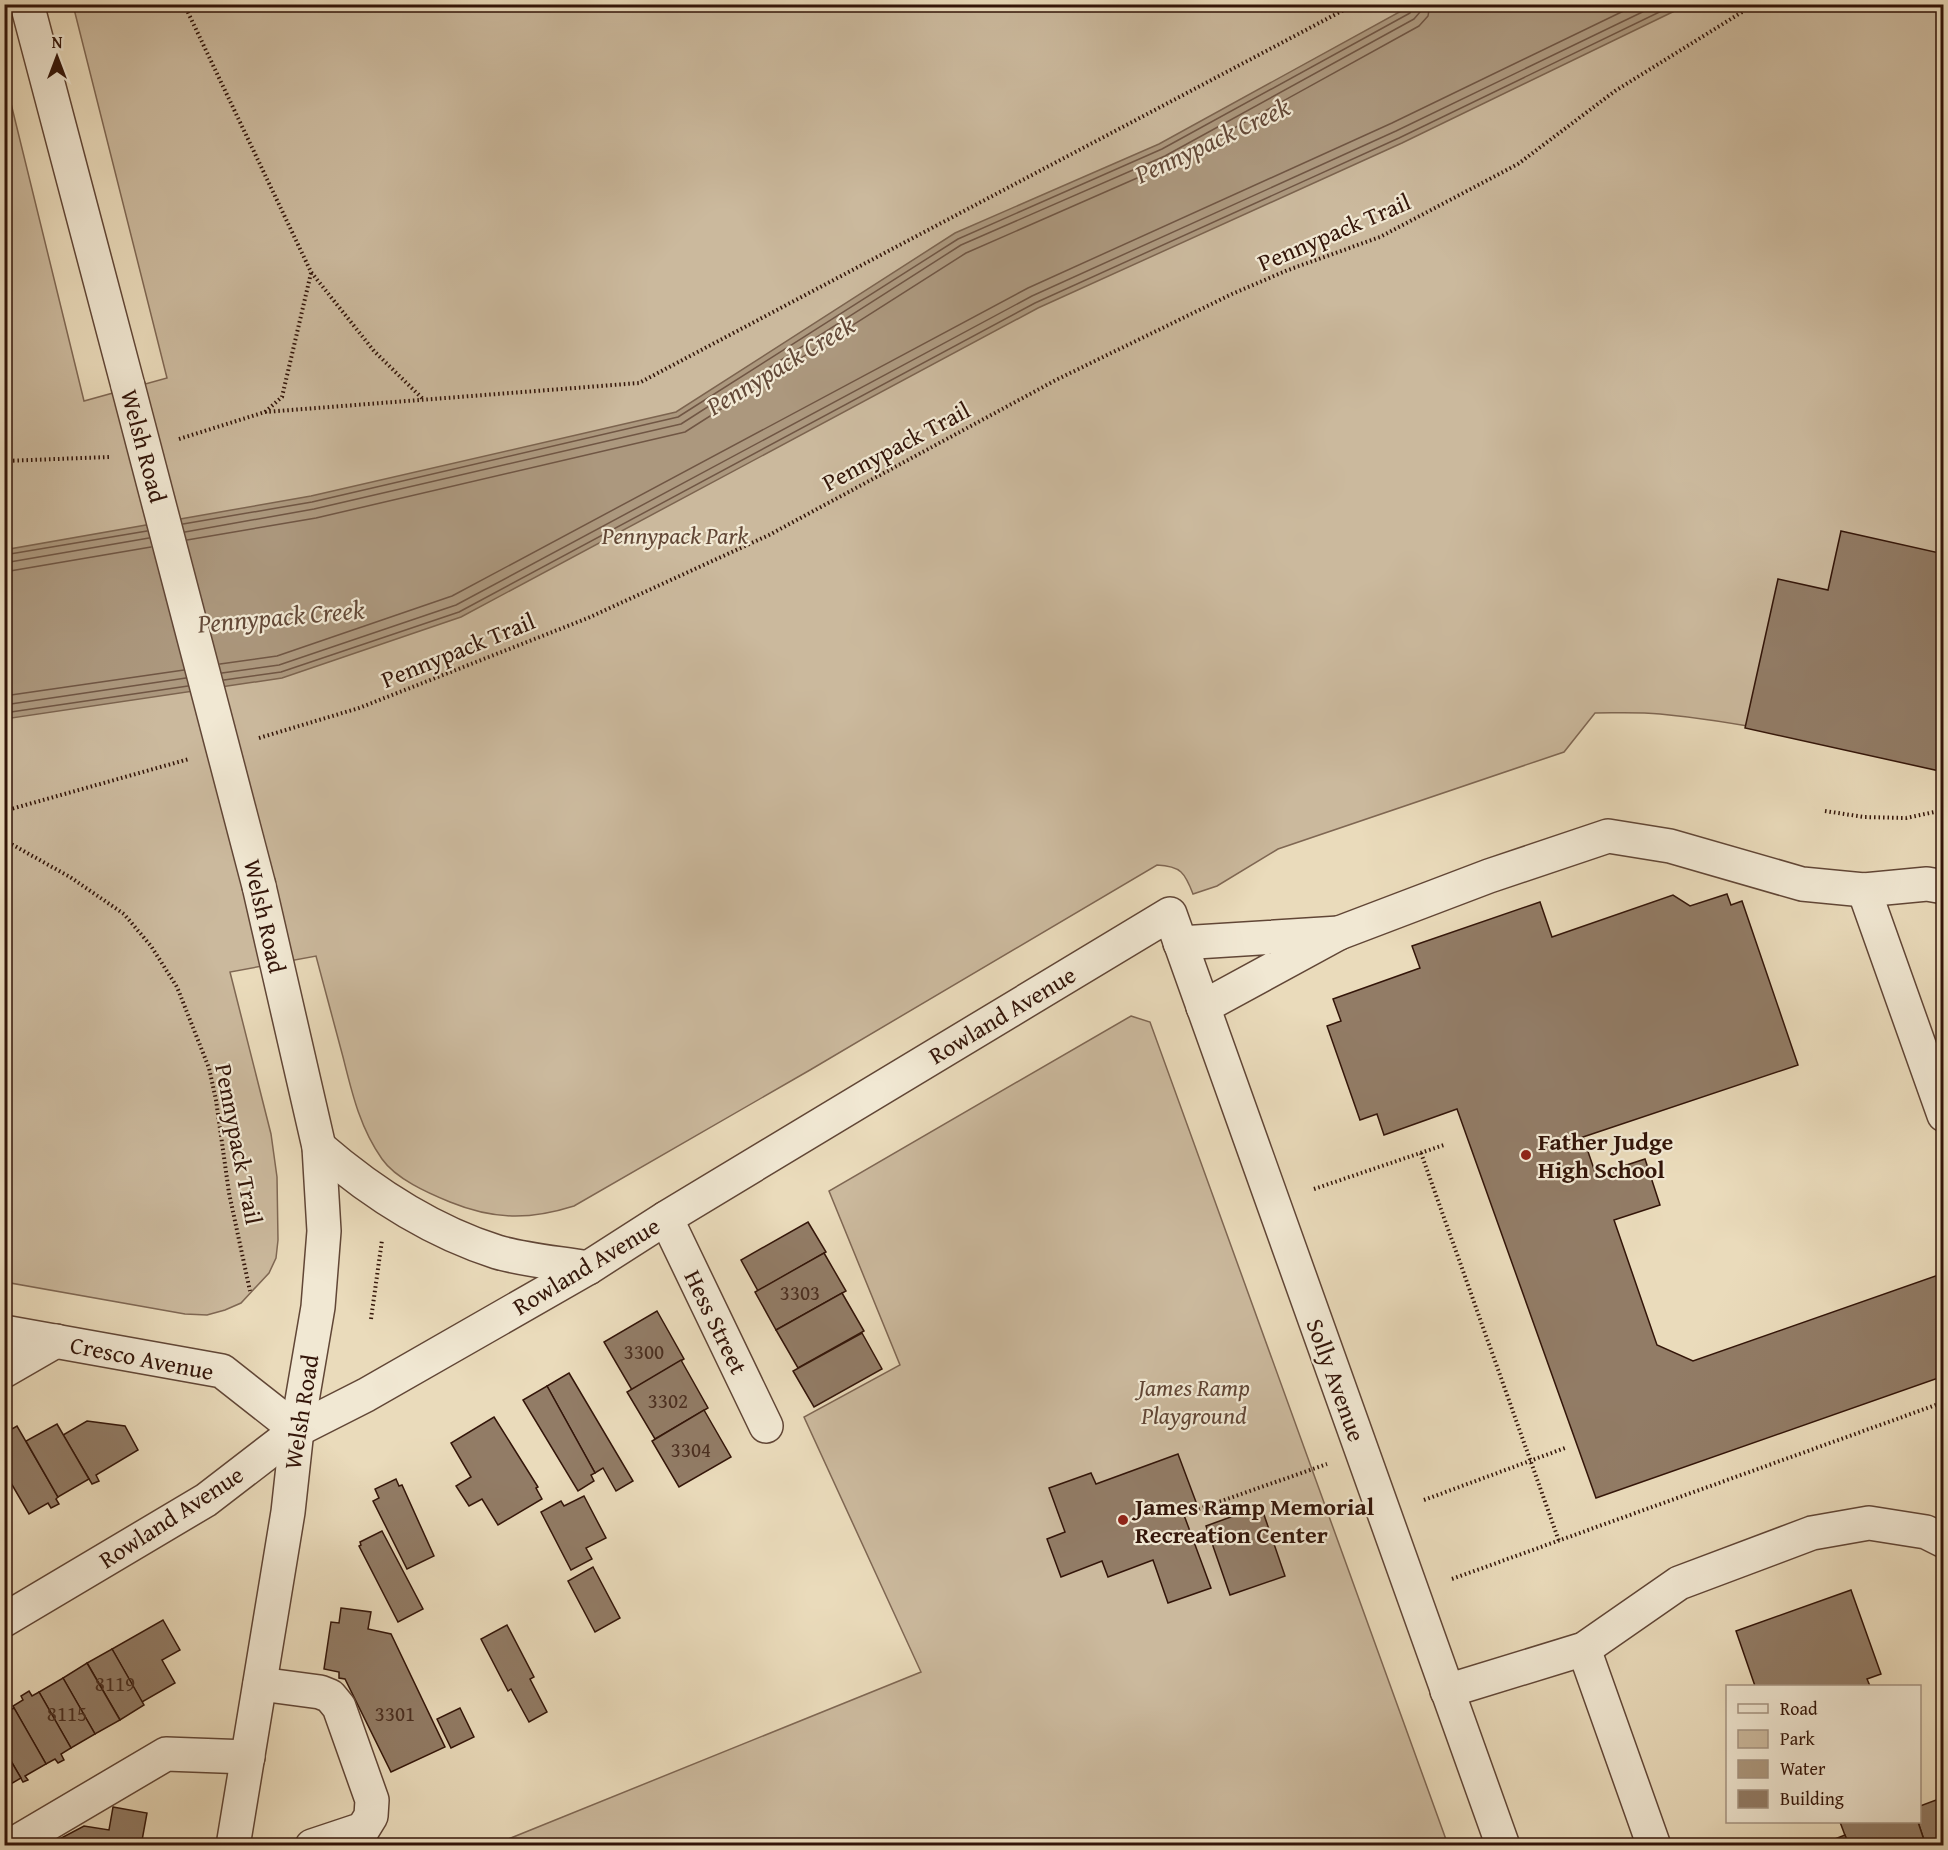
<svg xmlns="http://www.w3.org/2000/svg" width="1948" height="1850" font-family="'Gentium Book Plus',serif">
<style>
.green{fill:#cbb99d;stroke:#7f6753;stroke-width:1.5}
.water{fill:#ac987e;stroke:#7c644f;stroke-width:1.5}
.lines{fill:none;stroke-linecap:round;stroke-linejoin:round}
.shore{stroke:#705644;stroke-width:1.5}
.building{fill:#927c66;stroke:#331509;stroke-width:1.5}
.minor-casing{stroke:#614636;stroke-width:36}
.path{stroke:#331509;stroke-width:4;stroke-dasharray:1.5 3;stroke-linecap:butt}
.minor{stroke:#f1e8d3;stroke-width:33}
.minor-bridge-casing{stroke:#614636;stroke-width:36;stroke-linecap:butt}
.minor-bridge{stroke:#f1e8d3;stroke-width:33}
.poi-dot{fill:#8f2418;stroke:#f1e8d3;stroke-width:2}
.labels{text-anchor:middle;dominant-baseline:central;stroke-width:4.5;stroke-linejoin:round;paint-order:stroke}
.number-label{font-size:21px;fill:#4b2f20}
.street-label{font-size:24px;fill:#331509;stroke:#f1e8d3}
.park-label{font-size:24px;font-style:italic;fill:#614635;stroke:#f1e8d3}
.poi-label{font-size:24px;font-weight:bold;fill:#331509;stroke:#f1e8d3;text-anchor:start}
.water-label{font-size:26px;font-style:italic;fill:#634938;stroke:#f1e8d3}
</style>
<rect width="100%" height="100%" fill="#eadbbb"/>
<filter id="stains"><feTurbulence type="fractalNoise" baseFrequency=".00333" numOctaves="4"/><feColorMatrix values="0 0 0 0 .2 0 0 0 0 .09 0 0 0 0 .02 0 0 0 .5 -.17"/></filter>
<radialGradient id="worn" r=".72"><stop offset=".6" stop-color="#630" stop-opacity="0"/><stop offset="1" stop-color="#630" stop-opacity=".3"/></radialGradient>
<!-- green -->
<g class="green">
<path d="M73,5h1870v764c-93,-22 -187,-46 -283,-55 -22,-2 -43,-1 -65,-1l-31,39 -286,97 -61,37 -24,8c-8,-21 -12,-28 -36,-29l-347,205 -236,136c-44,14 -80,14 -124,-4 -22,-9 -54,-23 -68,-43 -22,-31 -30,-66 -39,-102 -9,-34 -18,-67 -27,-101l-86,16 41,162 6,43 1,63 -2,18 -7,15 -28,30 -16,7 -18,5 -22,-1 -180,-32 -1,-1207 80,326 83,-23z"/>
<path d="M1131,1016l19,6 298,823 -957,1 430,-174 -117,-255 96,-52 -71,-174z"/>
</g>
<!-- water -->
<path class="water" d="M1412,5h275l-285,138 -364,165 -577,309 -179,61 -277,41 -1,-169 307,-54 365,-84 279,-179 204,-89z"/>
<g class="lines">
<!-- shore -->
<g class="shore">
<path d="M183,524l129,-22 366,-85 280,-178 204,-90 248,-136 4,-9"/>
<path d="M185,532l129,-23 367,-85 280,-179 204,-89 249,-137 6,-7 1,-8"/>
<path d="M187,540l129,-22 369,-86 281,-179 203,-89 250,-138 9,-10 2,-12"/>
<path d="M4,555l143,-24"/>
<path d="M4,563l145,-25"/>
<path d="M4,572l147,-25"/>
<path d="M220,664l57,-8 175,-60 576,-308 364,-165 246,-119"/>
<path d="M222,673l57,-8 177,-60 576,-309 364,-165 263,-127"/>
<path d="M224,680l57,-8 178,-60 576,-309 364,-165 277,-134"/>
<path d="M4,696l180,-26"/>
<path d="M4,705l182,-27"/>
<path d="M4,713l184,-27"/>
</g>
</g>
<!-- building -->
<g class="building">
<path d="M1841,531l103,23v218l-199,-44 33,-149 50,11z"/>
<path d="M1727,894l4,11 11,-4 56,164 -215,72 13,38 49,-16 15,46 -46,15 43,125 36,16 251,-88v103l-348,122 -139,-389 -73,26 -7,-21 -17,6 -33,-94 14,-5 -8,-22 87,-31 -8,-22 128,-44 12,35 121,-42 17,11z"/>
<path d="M808,1222l18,30 -68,39 -17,-31z"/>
<path d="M824,1253l22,38 -70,39 -21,-38z"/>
<path d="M842,1293l22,38 -66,37 -22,-38z"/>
<path d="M657,1311l27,48 -52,31 -28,-48z"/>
<path d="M862,1333l20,36 -68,38 -21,-36z"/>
<path d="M681,1360l27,48 -53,31 -28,-47z"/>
<path d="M569,1373l64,108 -17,10 -13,-23 -8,5 -48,-87z"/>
<path d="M547,1386l48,87 -4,2 3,6 -16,10 -55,-91z"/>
<path d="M704,1410l27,47 -52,30 -27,-46z"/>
<path d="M4,1416l8,13 5,-3 41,71 -2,2 3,5 -8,4 -3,-5 -19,11 -25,-43z"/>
<path d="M494,1417l44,70 -2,1 6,11 -44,26 -16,-26 -13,7 -13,-20 15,-9 -20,-34z"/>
<path d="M87,1421l38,5 13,24 -42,25 3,6 -7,3 -29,-49z"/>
<path d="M57,1424l32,55 -31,18 -32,-56z"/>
<path d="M1178,1454l18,48 -15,5 30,81 -43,15 -15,-43 -45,17 -6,-16 -41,16 -14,-38 18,-7 -16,-44 42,-15 5,11z"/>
<path d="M396,1479l3,7 3,-1 32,71 -27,13 -34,-68 6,-3 -4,-9z"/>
<path d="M584,1496l22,42 -20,10 6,11 -21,11 -30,-58 20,-11 3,5z"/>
<path d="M1261,1506l24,70 -55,19 -24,-69z"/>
<path d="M382,1531l41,78 -25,13 -39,-76 2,-1 -1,-3z"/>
<path d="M593,1567l27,51 -25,14 -27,-51z"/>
<path d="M1851,1590l30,84 -14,5 3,7h-115l-19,-55z"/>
<path d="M341,1608l30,4 -3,17 23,5 54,113 -54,25 -46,-93 -6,-1v-6l-15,-3 7,-47 8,1z"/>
<path d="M163,1620l17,30 -18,10 13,23 -33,19 -30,-53z"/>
<path d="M507,1625l27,52 -4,2 17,33 -18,10 -18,-33 -3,2 -27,-52z"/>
<path d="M112,1649l32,56 -24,15 -33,-57z"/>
<path d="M87,1663l33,57 -25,14 -32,-56z"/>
<path d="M63,1678l32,56 -24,14 -32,-56z"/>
<path d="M29,1691l3,5 7,-4 32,56 -10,6 3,6 -6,3 -3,-4 -9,5 -33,-58 10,-6 -2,-4z"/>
<path d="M14,1708l32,56 -21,12 3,4 -5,2 -19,-33v-36z"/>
<path d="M460,1708l14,29 -23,11 -14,-29z"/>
<path d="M4,1749l17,29 -17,10z"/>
<path d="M1944,1797v49h-18l-8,-24h2v-16z"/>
<path d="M113,1807l34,6 -6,33h-91v-2l34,-18 25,4z"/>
<path d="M1840,1822h78l8,24h-77z"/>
<path d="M1845,1835l4,11h-32z"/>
</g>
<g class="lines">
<!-- minor casing -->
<g class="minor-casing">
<g id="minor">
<path d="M27,4l101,382"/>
<path d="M1864,890l80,225"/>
<path d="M1339,933l150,-57 119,-40 62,10 132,38 62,6 63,-6 17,3"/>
<path d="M1180,943l159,-10 -136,74"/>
<path d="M319,1147c52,45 112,84 178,105 27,8 62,11 91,16"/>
<path d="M666,1218l100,208"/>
<path d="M4,1332l218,39 75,59"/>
<path d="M4,1371l52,-30"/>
<path d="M4,1620l202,-120 91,-70 69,-35 222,-127 78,-50 504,-304 333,932"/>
<path d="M1584,1649l70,197"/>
<path d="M260,1684l60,8 10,4 9,11 33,93 -1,16 -8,13 -51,17"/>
<path d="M1447,1691l137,-42 95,-66 133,-50 57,-10 57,9 18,9"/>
<path d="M10,1846l156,-92 82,3"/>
<path d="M233,1846l55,-334 9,-82 21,-123 6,-76 -5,-84 -60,-261"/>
</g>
</g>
<!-- path -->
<g class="path">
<path d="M184,4l127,268 63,79 50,49"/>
<path d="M265,412l17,-15 29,-124"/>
<path d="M179,439l86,-27 374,-29 716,-379"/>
<path d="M4,461l105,-4"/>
<path d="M259,738l100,-30 229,-90 181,-83 287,-155 176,-86 56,-24 92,-33 138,-73 97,-73 140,-87"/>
<path d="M4,811l185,-52"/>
<path d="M1825,811l39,6 42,1 38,-8"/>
<path d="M4,840l66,37 54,37 27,32 26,41 32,81 7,32 13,93 21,98"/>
<path d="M1421,1153l138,388"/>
<path d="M1314,1189l130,-44"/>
<path d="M371,1319l11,-79"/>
<path d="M1424,1500l141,-52"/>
<path d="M1190,1512l137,-48"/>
<path d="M1452,1579l492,-177"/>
</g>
<!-- minor -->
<use href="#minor" class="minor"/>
<!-- minor-bridge casing -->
<g class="minor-bridge-casing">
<path id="minor-bridge" d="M128,386l131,500"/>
</g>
<!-- minor-bridge -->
<use href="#minor-bridge" class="minor-bridge"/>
</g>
<!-- markers -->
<g class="poi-dot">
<circle cx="1526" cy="1155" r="6"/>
<circle cx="1123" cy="1520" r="6"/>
</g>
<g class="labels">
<!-- number labels -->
<g class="number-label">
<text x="800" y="1292">3303</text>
<text x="644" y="1351">3300</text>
<text x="668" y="1400">3302</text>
<text x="691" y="1449">3304</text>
<text x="115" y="1683">8119</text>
<text x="67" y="1713">8115</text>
<text x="395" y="1713">3301</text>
</g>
<!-- street labels -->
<g class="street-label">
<text transform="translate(1334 232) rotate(-23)">Pennypack Trail</text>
<text transform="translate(144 446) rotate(75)">Welsh Road</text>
<text transform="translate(896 446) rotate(-28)">Pennypack Trail</text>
<text transform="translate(458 650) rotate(-22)">Pennypack Trail</text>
<text transform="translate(265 916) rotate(77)">Welsh Road</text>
<text transform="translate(1002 1015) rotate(-31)">Rowland Avenue</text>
<text transform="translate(239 1144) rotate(79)">Pennypack Trail</text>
<text transform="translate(586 1266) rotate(-31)">Rowland Avenue</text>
<text transform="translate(716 1322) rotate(64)">Hess Street</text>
<text transform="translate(142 1358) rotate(11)">Cresco Avenue</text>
<text transform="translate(1336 1380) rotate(70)">Solly Avenue</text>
<text transform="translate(301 1412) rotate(-81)">Welsh Road</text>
<text transform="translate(171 1517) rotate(-33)">Rowland Avenue</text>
</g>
<!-- park labels -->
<g class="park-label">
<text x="675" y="535">Pennypack Park</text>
<text x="1194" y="1387">James Ramp<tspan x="1194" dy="28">Playground</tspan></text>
</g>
<!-- poi labels -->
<g class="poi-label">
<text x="1538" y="1141">Father Judge<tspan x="1538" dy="28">High School</tspan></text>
<text x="1135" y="1506">James Ramp Memorial<tspan x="1135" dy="28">Recreation Center</tspan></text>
</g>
<!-- water labels -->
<g class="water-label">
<text transform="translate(1212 140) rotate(-25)">Pennypack Creek</text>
<text transform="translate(780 365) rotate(-31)">Pennypack Creek</text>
<text transform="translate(281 616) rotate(-5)">Pennypack Creek</text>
</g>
</g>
<!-- margin -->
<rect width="1948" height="1850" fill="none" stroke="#eadbbb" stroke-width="24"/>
<rect x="6" y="6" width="1936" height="1838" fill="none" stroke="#331509" stroke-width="3"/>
<rect x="12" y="12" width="1924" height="1826" fill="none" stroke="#331509" stroke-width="1.5"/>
<!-- legend -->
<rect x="1726" y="1685" width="195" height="138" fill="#f1e8d3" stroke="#a59482" stroke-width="1.5"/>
<rect x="1738" y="1704" width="30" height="9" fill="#f1e8d3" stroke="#a59482" stroke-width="1.5"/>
<text x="1780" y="1715" font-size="18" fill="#331509">Road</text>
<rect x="1738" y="1730" width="30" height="18" fill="#cbb99d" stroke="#a59482" stroke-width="1.5"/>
<text x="1780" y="1745" font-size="18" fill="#331509">Park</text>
<rect x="1738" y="1760" width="30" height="18" fill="#ac987e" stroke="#a59482" stroke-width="1.5"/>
<text x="1780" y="1775" font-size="18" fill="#331509">Water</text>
<rect x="1738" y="1790" width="30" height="18" fill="#927c66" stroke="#a59482" stroke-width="1.5"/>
<text x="1780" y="1805" font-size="18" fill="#331509">Building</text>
<!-- north arrow -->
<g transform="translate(57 57)" stroke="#f1e8d3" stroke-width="4.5" paint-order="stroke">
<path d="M0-4.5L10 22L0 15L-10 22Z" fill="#331509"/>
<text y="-9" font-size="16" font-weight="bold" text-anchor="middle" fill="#331509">N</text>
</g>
<rect width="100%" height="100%" filter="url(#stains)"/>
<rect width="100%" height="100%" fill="url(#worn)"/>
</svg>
